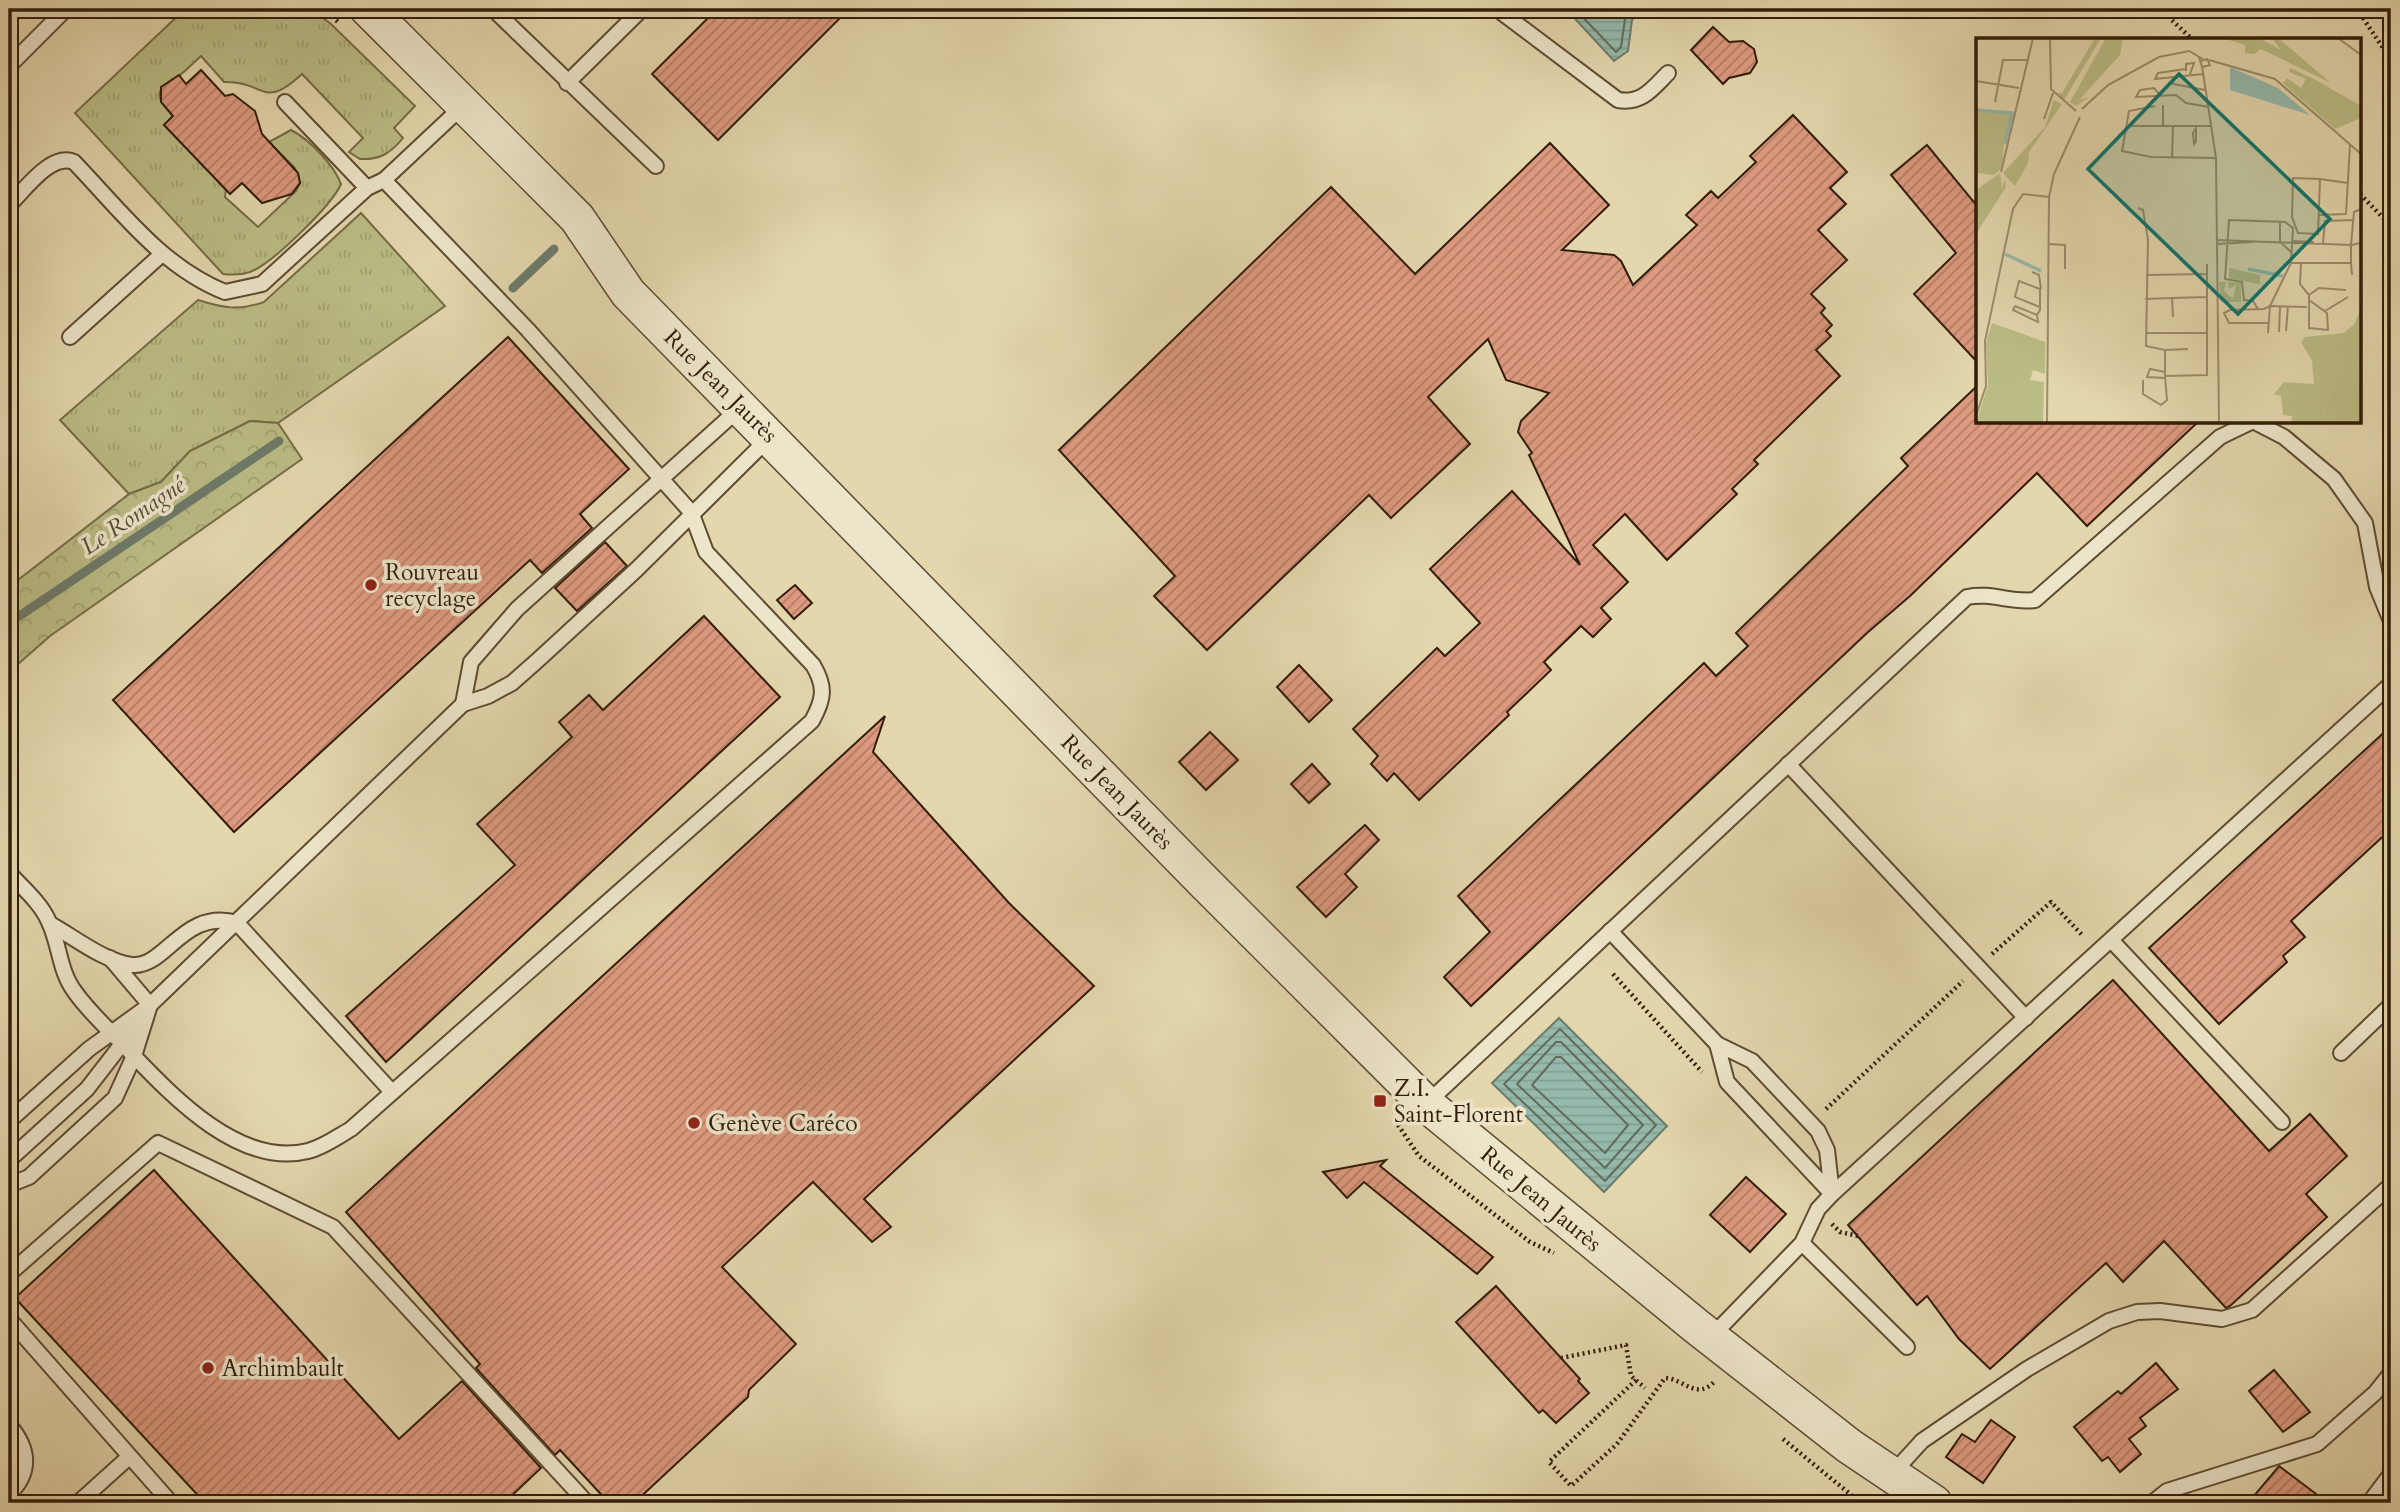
<svg xmlns="http://www.w3.org/2000/svg" width="2400" height="1512" font-family="Cardo,serif">
<style>
.grass{fill:url(#grass-tufts);stroke:#766c47;stroke-width:2}
.forest{fill:url(#forest-crowns);stroke:#766c47;stroke-width:2}
.water{fill:url(#water-rules);stroke:#6d7b6b;stroke-width:2}
.lines{fill:none;stroke-linecap:round;stroke-linejoin:round}
.shore{stroke:#636c5a;stroke-width:2}
.stream{stroke:#6d7b6b;stroke-width:9}
.building{fill:url(#building-hatch);stroke:#311d09;stroke-width:2}
.service-casing{stroke:#5e4c32;stroke-width:18}
.tertiary-casing{stroke:#5e4c32;stroke-width:38}
.path{stroke:#311d09;stroke-width:4.5;stroke-dasharray:2 3.5;stroke-linecap:butt}
.service{stroke:#ede5ca;stroke-width:14}
.tertiary{stroke:#ede5ca;stroke-width:35}
.poi-dot{fill:#8f2418;stroke:#ede5ca;stroke-width:2.5}
.labels{text-anchor:middle;dominant-baseline:central;stroke-width:7;stroke-linejoin:round;paint-order:stroke}
.street-label{font-size:23px;fill:#311d09;stroke:#ede5ca}
.poi-label{font-size:23px;fill:#311d09;stroke:#ede5ca;text-anchor:start}
.water-label{font-size:24px;font-style:italic;fill:#4f4c3a;stroke:#ede5ca}
.inset-river{fill:none;stroke:#95baac;stroke-width:3.5}
.inset-road{fill:none;stroke:#9c8d6c;stroke-width:2}
.view{fill:#0f766e;fill-opacity:0.15;stroke:#0f766e;stroke-width:3.5}
.inset-edge{fill:none;stroke:#311d09;stroke-width:3.5}
</style>
<defs>
<pattern id="grass-tufts" width="24" height="20" patternUnits="userSpaceOnUse" patternTransform="scale(1.75)"><rect width="24" height="20" fill="#bbbc85"/><path d="M3 7l-1-3M5 7V3M7 7l1-3M15 17l-1-3M17 17v-4M19 17l1-3" fill="none" stroke="#a1a172"/></pattern>
<pattern id="forest-crowns" width="20" height="18" patternUnits="userSpaceOnUse" patternTransform="scale(1.75)"><rect width="20" height="18" fill="#bbbc85"/><path d="M2 6a3 3 0 1 1 6 0M12 15a3 3 0 1 1 6 0" fill="none" stroke="#a1a172"/></pattern>
<pattern id="water-rules" width="6" height="5" patternUnits="userSpaceOnUse" patternTransform="scale(1.75)"><rect width="6" height="5" fill="#95baac"/><path d="M0 2.5h6" fill="none" stroke="#819f93"/></pattern>
<pattern id="building-hatch" width="6" height="6" patternUnits="userSpaceOnUse" patternTransform="scale(1.75)"><rect width="6" height="6" fill="#de9a80"/><path d="M-1 1l2-2M0 6l6-6M5 7l2-2" fill="none" stroke="#b57d67"/></pattern>
</defs>
<rect width="100%" height="100%" fill="#e4d7ae"/>
<filter id="stains"><feTurbulence type="fractalNoise" baseFrequency=".00286" numOctaves="4"/><feColorMatrix values="0 0 0 0 .2 0 0 0 0 .09 0 0 0 0 .02 0 0 0 .5 -.17"/></filter>
<radialGradient id="worn" r=".72"><stop offset=".6" stop-color="#630" stop-opacity="0"/><stop offset="1" stop-color="#630" stop-opacity=".3"/></radialGradient>
<!-- grass -->
<g class="grass">
<path d="M185,9h126l20,15 84,82 -21,22 9,10c-12,15 -23,22 -43,21l-11,-7 14,-14 -61,-64c-40,37 -36,7 -78,8l-23,-26c-7,6 -14,14 -21,19 -24,15 -28,18 -7,41l-9,9 62,64 -1,8 33,30 38,-36 4,-8 -5,-15 -26,-26 22,-12c18,9 43,35 50,54 -9,21 -69,80 -91,88 -9,3 -18,3 -27,2l-148,-161z"/>
<path d="M361,213l84,93 -167,117 -28,-2 -60,30 -29,31 -32,12 -69,-74 138,-120c25,8 41,11 66,2z"/>
</g>
<!-- forest -->
<path class="forest" d="M250,421l28,2 24,36 -252,177 -41,36v-85l120,-93 32,-12 29,-31z"/>
<!-- water -->
<g class="water">
<path d="M1566,9h74l-8,11 -4,31 -14,10z"/>
<path d="M1559,1018l108,108 -63,66 -112,-109z"/>
</g>
<g class="lines">
<!-- shore -->
<g class="shore">
<path d="M1575,9l41,43 5,-5 4,-28 7,-10"/>
<path d="M1560,1029l96,96 -51,56 -101,-97z"/>
<path d="M1556,1042h5l82,83 -38,43 -88,-84z"/>
<path d="M1556,1057h5l67,68 -23,28 -73,-68z"/>
</g>
<!-- stream -->
<g class="stream">
<path d="M513,288l41,-39"/>
<path d="M9,623l270,-182"/>
</g>
</g>
<!-- building -->
<g class="building">
<path d="M717,9h132l-131,131 -66,-66z"/>
<path d="M1713,27l16,15 14,-1 11,8 3,13 -7,11 -21,5 -6,6 -32,-34z"/>
<path d="M201,70l24,26 8,-2 22,17 7,23 36,39 2,10 -8,11 -30,9 -20,-20 -12,11 -66,-69 9,-9 -12,-14v-15l18,-12 7,9z"/>
<path d="M1793,115l54,57 -17,16 16,16 -28,26 29,30 -36,34 14,14 -4,5 11,12 -6,6 5,5 -15,14 24,26 -86,84 4,4 -26,25 5,5 -70,66 -42,-46 -32,31 35,37 -27,26 10,11 -18,18 -12,-11 -37,36 7,8 -44,42 2,3 -90,85 -25,-27 -7,8 -16,-17 7,-8 -25,-27 84,-81 8,8 35,-33 -50,-54 82,-78 68,74 -51,-110 3,-2 -14,-21 3,-11 28,-28 -43,-13 -18,-41 -60,58 42,47 -79,74 -22,-23 -162,155 -53,-54 21,-20 -116,-126 272,-263 84,87 135,-131 59,62 -47,45 52,5 7,6 12,24 64,-60 -11,-10 25,-24 7,7 38,-36 -6,-6z"/>
<path d="M1927,145l51,62v156l-64,-69 42,-41 -65,-78z"/>
<path d="M508,337l121,132 -49,45 12,14 -50,45 -12,-13 -296,272 -121,-132z"/>
<path d="M1978,385v37h220l-111,104 -50,-53 -127,123 -43,37 -396,373 -27,-29 46,-45 -32,-36 246,-233 12,13 32,-30 -12,-13 172,-167 -7,-8z"/>
<path d="M605,542l22,24 -50,45 -22,-23z"/>
<path d="M795,585l17,18 -18,16 -17,-19z"/>
<path d="M704,616l76,81 -394,365 -40,-46 169,-151 -38,-41 95,-87 -13,-15 30,-27 14,15z"/>
<path d="M1299,665l33,35 -23,22 -32,-35z"/>
<path d="M885,716l-12,36 136,151 85,83 -230,213 27,28 -19,15 -59,-60 -91,85 74,77 -47,46 -1,7 -114,106h-25l-49,-53 -5,5 -79,-87 4,-4 -134,-152z"/>
<path d="M2391,726v103l-100,92 14,16 -22,19 4,6 -68,62 -70,-76z"/>
<path d="M1210,732l28,28 -32,30 -27,-28z"/>
<path d="M1312,764l18,20 -21,19 -18,-19z"/>
<path d="M1365,825l14,15 -34,34 12,13 -31,30 -29,-30z"/>
<path d="M2113,980l156,171 41,-37 37,42 -41,38 21,23 -97,89 -4,2 -62,-67 -41,41 -17,-19 -116,106 -31,-30 -32,-43 -10,9 -69,-80z"/>
<path d="M1386,1160l-6,6 113,91 -16,17 -113,-92 -17,16 -24,-26z"/>
<path d="M154,1170l245,269 63,-58 79,87 -37,35h-299l-190,-205z"/>
<path d="M1746,1177l40,37 -36,38 -40,-37z"/>
<path d="M1496,1286l84,93 -2,2 11,12 -33,30 -13,-13 -4,3 -83,-91z"/>
<path d="M2156,1363l22,26 -38,29 6,8 -17,13 12,15 -21,18 -12,-15 -6,4 -28,-34 44,-36 3,3z"/>
<path d="M2274,1370l36,42 -27,20 -34,-41z"/>
<path d="M1991,1420l24,17 -32,46 -37,-26 16,-23 13,8z"/>
<path d="M2279,1466l49,37h-80z"/>
</g>
<g class="lines">
<!-- service casing -->
<g class="service-casing">
<g id="service">
<path d="M493,9l163,157"/>
<path d="M1497,9l121,91c24,4 34,-11 50,-27"/>
<path d="M9,66l57,-57"/>
<path d="M567,83l75,-74"/>
<path d="M285,102l82,86"/>
<path d="M384,180l80,-75"/>
<path d="M9,205c16,-15 42,-53 65,-43 46,48 88,105 151,130l37,-8 105,-96 17,-8 144,150 163,182 15,40 107,113c13,22 11,34 -1,56l-461,408c-14,8 -27,18 -43,22 -67,17 -134,-53 -175,-96 -19,-21 -42,-40 -58,-63 -16,-21 -15,-47 -26,-70 -8,-19 -26,-34 -40,-49"/>
<path d="M70,337l92,-83"/>
<path d="M2255,422l29,15 50,42 31,44 12,64 14,34"/>
<path d="M463,704l8,-42 46,-53 224,-202"/>
<path d="M1788,764l238,254"/>
<path d="M50,924c24,13 55,38 82,41 34,3 51,-57 105,-42l155,169"/>
<path d="M1610,931l107,113"/>
<path d="M2112,941l170,181"/>
<path d="M110,958l40,47"/>
<path d="M1717,1044l35,17 66,70 9,19 5,44 -105,-112z"/>
<path d="M2341,1053l50,-48"/>
<path d="M1426,1104l541,-507c26,-5 42,6 68,3l185,-163 31,-15"/>
<path d="M9,1121l80,-72 61,-44 313,-301 25,-8 24,-13 26,-23 98,-90 134,-133"/>
<path d="M9,1160l78,-71 55,-71"/>
<path d="M9,1185l20,-8 86,-79 19,-42 16,-51"/>
<path d="M1802,1243l105,104"/>
<path d="M9,1274l149,-131 175,84 254,276"/>
<path d="M9,1319l162,184"/>
<path d="M1710,1338l92,-95 16,-34 14,-15 559,-510"/>
<path d="M9,1425c20,23 23,47 0,69"/>
<path d="M1892,1474l30,-33 105,-72 82,-48 28,-9 23,-1 62,8 30,-9 139,-125"/>
<path d="M78,1503l51,-46"/>
<path d="M2152,1503l15,-12 150,-47 58,-51 16,-20"/>
<path d="M2369,1503l22,-29"/>
</g>
</g>
<!-- tertiary casing -->
<g class="tertiary-casing">
<path id="tertiary" d="M368,9l209,209 51,75 577,590 221,221 270,222 153,120 85,57"/>
</g>
<!-- path -->
<g class="path">
<path d="M324,9l14,13"/>
<path d="M2160,9l33,31"/>
<path d="M2357,9l34,51"/>
<path d="M2360,194l31,32"/>
<path d="M1992,954l59,-52 32,34"/>
<path d="M1613,974l89,98"/>
<path d="M1826,1109l137,-128"/>
<path d="M1398,1125l21,31 111,86 24,11"/>
<path d="M1832,1224l8,8 18,4"/>
<path d="M1561,1358l65,-13 5,31 14,12"/>
<path d="M1636,1380l-87,82 22,24 46,-42 48,-66c20,1 31,23 50,3"/>
<path d="M1783,1439l78,64"/>
</g>
<!-- service -->
<use href="#service" class="service"/>
<!-- tertiary -->
<use href="#tertiary" class="tertiary"/>
</g>
<!-- markers -->
<g class="poi-dot">
<circle cx="371" cy="585" r="7"/>
<rect x="1373" y="1094" width="14" height="14" rx="3.5"/>
<circle cx="694" cy="1123" r="7"/>
<circle cx="208" cy="1368" r="7"/>
</g>
<g class="labels">
<!-- street labels -->
<g class="street-label">
<text transform="translate(721 386) rotate(45)">Rue Jean Jaurès</text>
<text transform="translate(1117 792) rotate(46)">Rue Jean Jaurès</text>
<text transform="translate(1541 1199) rotate(40)">Rue Jean Jaurès</text>
</g>
<!-- poi labels -->
<g class="poi-label">
<text x="385" y="572">Rouvreau<tspan x="385" dy="26">recyclage</tspan></text>
<text x="1394" y="1088">Z.I.<tspan x="1394" dy="26">Saint-Florent</tspan></text>
<text x="708" y="1123">Genève Caréco</text>
<text x="222" y="1368">Archimbault</text>
</g>
<!-- water labels -->
<g class="water-label">
<text transform="translate(133 516) rotate(-34)">Le Romagné</text>
</g>
</g>
<!-- overview -->
<g transform="translate(1976 38)">
<rect width="385" height="385" fill="#e4d7ae"/>
<path d="M0,73l35,2 -7,31h-28zM29,141l1,8 -30,47v-26l26,-20zM253,230l31,7v9l-31,-5zM243,244h7l-2,9 9,8 3,-14 -7,4 -1,-7 13,1v19h-20zM16,285l53,19v32l-12,-4 -3,10 14,2 -1,41h-67l12,-38 -2,-42zM385,286v99h-42l31,-73 6,-3 -4,-3z" fill="#bbbc85"/>
<path d="M119,0h6l-37,62 -6,-7h4zM130,0h17l-3,17 -41,45 10,-3 -13,9 -6,-4zM247,0h36l22,12 -9,-12h6l53,45 -70,-34 -7,5 -9,-1v-8zM314,30l24,11 -12,21 -19,-17 4,-5 14,10 5,-9 -17,-7zM78,62l8,4 -33,48 -1,11 -13,23 -12,-13 42,-46zM24,135l2,15 -26,20v-18zM385,269v17l-8,20 4,3 -7,3 -31,73h-28l1,-7 -9,-1 -2,-19 -7,-2 10,-12 30,2 -2,-23 -11,-19 4,-5 39,-4 11,-10z" fill="#bbbc85"/>
<path d="M385,338l-3,47h-8l-1,-11 -9,11z" fill="#bbbc85"/>
<path d="M338,41l47,27v12l-26,11 -33,-29zM0,106h28l-2,24 -8,7 -18,-2z" fill="#bbbc85"/>
<path d="M254,29l48,21 32,27 -80,-25z" fill="#95baac"/>
<path class="inset-river" d="M0,72l36,3 -7,31M29,216l36,17M272,231l35,7"/>
<path class="inset-road" d="M74,0l1,51 25,22M362,0l23,17M223,19l3,10 8,-2 -3,-6 -6,2M233,22l66,19 86,75M226,28l14,92 3,265M210,31l-28,4 -3,6 48,-5M210,33v-7l8,-1 -4,11M0,43l43,7M192,45l37,7M184,57l-6,-7 -14,2 -4,7 40,-2 10,8 23,4M19,64l8,-42h26M179,68l-26,5 -7,40 29,6 65,1M106,71l26,-24 51,-28 30,-6 14,8M68,81l9,-26M152,88h84M187,89v-22M220,90v13l-2,3 -1,-11zM196,120l1,-31M25,134l32,-134M344,141l-2,55 -20,-1 -6,-16 1,-39 27,1 28,4M162,170l5,2 5,30 -2,106 19,4v26l42,-1v-111M385,171l-7,3 -3,33 10,-2M343,177l27,-1 4,-69M304,184v20l11,10M241,202l134,5v18M316,203l22,1M347,205l2,-22 28,-1M72,206l17,1v24M241,206l35,-2M315,225h60l1,12M325,226l-1,20 9,11v33l19,2 -1,-17 -18,-13M56,234l7,3 2,14M170,237l62,-1M333,257l10,-7 27,2M196,260l36,-1M169,261l27,-1 1,19M39,268l22,9 3,-5v-21l-21,-8 -4,16 25,10M39,268l-2,4 25,12 -1,-7M282,271l-5,-8 -9,-1 -2,-18 -17,-3 4,-59 56,2 8,6 -2,35 -21,43 -6,3 -34,1 -6,3 5,10h39M349,273l23,-14M310,293l2,-25M303,294l1,-26M170,295h62M292,295l2,-27 37,1M189,312l23,-1M189,334l-15,-3 -3,8 18,1M167,342v14l18,11 6,-5 -2,-24M0,378l10,-30 -1,-45 28,-132 10,-15 26,3M71,385l2,-226 5,-23 26,-57"/>
<path class="view" d="M203,36l151,145 -92,95 -150,-145z"/>
<rect width="385" height="385" class="inset-edge"/>
</g>
<!-- margin -->
<rect width="2400" height="1512" fill="none" stroke="#e4d7ae" stroke-width="35"/>
<rect x="10" y="10" width="2379" height="1491" fill="none" stroke="#311d09" stroke-width="3.5"/>
<rect x="18" y="18" width="2365" height="1477" fill="none" stroke="#311d09" stroke-width="2"/>
<rect width="100%" height="100%" filter="url(#stains)"/>
<rect width="100%" height="100%" fill="url(#worn)"/>
</svg>
